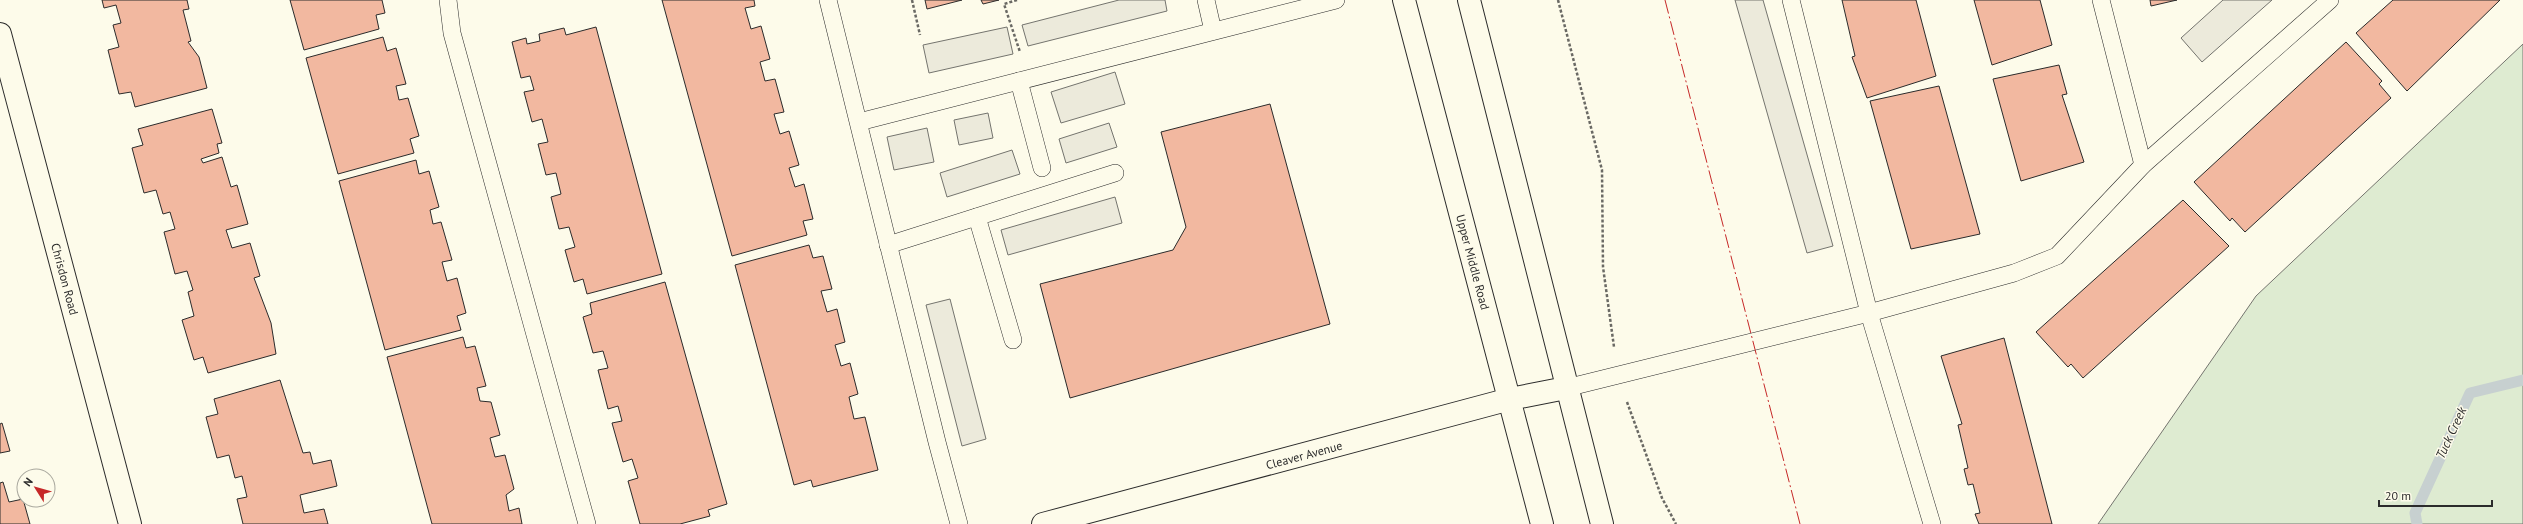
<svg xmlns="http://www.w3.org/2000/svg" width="2523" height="524" font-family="'PT Sans',sans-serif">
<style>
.green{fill:#deebd1;stroke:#74746e}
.parking{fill:#eceadb;stroke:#74746e}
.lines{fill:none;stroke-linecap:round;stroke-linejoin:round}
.stream{stroke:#c7d0d0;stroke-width:11}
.building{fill:#f2b8a0;stroke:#2b2b2b}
.service-casing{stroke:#2b2b2b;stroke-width:18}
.minor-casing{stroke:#2b2b2b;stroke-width:24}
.secondary-casing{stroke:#2b2b2b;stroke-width:24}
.path{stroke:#6a6964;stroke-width:2.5;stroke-dasharray:3 2;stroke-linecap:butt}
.service{stroke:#fdfbea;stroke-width:17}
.minor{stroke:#fdfbea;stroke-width:22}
.secondary{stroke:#fdfbea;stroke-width:22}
.power{stroke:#c62828;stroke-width:1;stroke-dasharray:14 3 2 3;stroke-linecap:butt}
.labels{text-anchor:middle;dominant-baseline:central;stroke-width:3;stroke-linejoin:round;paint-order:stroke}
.street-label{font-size:12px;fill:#2b2b2b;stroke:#fdfbea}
.water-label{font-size:13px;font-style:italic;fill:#2b2b2b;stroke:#fdfbea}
</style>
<rect width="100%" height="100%" fill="#fdfbea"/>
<!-- green -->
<path class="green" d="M2523,44v480h-425l158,-228z"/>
<!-- parking -->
<g class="parking">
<path d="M1119,0h46l2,11 -139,35 -6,-21z"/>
<path d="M1735,0h28l70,246 -26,7z"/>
<path d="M2223,0h49l-70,62 -21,-24z"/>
<path d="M1007,27l6,27 -84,19 -6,-28z"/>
<path d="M1115,72l10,32 -64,19 -10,-31z"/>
<path d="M988,113l5,25 -34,7 -5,-25z"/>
<path d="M1109,123l8,24 -51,16 -7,-24z"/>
<path d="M927,128l7,34 -40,8 -7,-33z"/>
<path d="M1012,150l8,24 -73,23 -7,-24z"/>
<path d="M1115,197l7,26 -114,32 -7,-25z"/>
<path d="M950,299l36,140 -24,7 -36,-141z"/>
</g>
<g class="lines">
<!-- stream -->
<path class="stream" d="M2417,524l-2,-11 55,-120 53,-13"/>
</g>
<!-- building -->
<g class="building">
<path d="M102,0h85l2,9 -6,1 8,31 -3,1 11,15 8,31 -72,19 -4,-15 -12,2 -11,-44 11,-3 -6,-22 8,-2 -5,-18 -12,3z"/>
<path d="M290,0h92l3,13 -9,2 3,14 -75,21z"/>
<path d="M662,0h92l1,6 -10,2 6,21 10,-3 9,33 -10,3 5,19 10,-2 9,33 -10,2 6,20 9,-3 10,34 -10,3 6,19 9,-3 9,35 -10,2 4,14 -75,21z"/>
<path d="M925,0h37l-35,9z"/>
<path d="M981,0h18l-16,4z"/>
<path d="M1842,0h74l20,76 -69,22 -15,-41 3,-1z"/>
<path d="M1974,0h66l12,45 -60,20z"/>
<path d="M2150,0h27l-26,6z"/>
<path d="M2393,0h107l-93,91 -51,-58z"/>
<path d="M596,27l66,247 -75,20 -4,-15 -9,3 -9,-32 10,-3 -6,-20 -10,2 -8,-32 10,-3 -5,-21 -10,2 -8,-31 10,-2 -6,-23 -10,3 -8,-30 10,-2 -4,-14 -9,2 -9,-36 14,-4 1,6 13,-3 -1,-7 25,-6 2,7z"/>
<path d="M383,37l4,14 9,-3 10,36 -10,2 3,14 9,-2 11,38 -9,3 4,14 -76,21 -32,-116z"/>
<path d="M2346,42l36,39 -3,3 12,14 -146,134 -13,-14 -2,3 -36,-39z"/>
<path d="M2059,65l8,29 -5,1 22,67 -63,19 -28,-102z"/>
<path d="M1939,86l41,148 -69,15 -41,-148z"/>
<path d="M1270,104l60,220 -260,74 -30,-114 133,-34 13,-23 -25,-95z"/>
<path d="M212,109l10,34 -5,1 2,9 -18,6 2,4 19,-6 9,30 6,-2 11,39 -22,6 6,18 18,-5 10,33 -6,2 17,45 5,31 -68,19 -5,-16 -9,3 -12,-40 12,-4 -6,-24 5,-2 -6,-19 -12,3 -11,-42 11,-3 -5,-17 -7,2 -7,-24 -12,3 -12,-45 11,-3 -5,-16z"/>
<path d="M416,160l3,14 10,-3 10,36 -9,3 3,14 8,-2 11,38 -10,2 5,19 10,-3 9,35 -9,3 4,14 -76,20 -46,-169z"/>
<path d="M2183,200l46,46 -146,132 -12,-14 -3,3 -32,-35z"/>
<path d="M809,245l4,13 10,-2 9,33 -11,2 6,21 10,-3 8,33 -10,3 6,21 9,-3 8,31 -9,3 5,22 11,-2 13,53 -65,17 -2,-7 -17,5 -59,-220z"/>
<path d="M665,282l62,222 -19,6 2,6 -30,8h-40l-12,-43 10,-3 -6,-19 -9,3 -11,-39 10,-2 -4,-15 -10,3 -10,-39 10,-2 -5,-17 -10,2 -10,-36 9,-3 -2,-11z"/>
<path d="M463,337l3,11 9,-2 11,40 -9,2 3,13 11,1 9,33 -10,3 5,19 10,-2 9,34 -8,6 3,16 10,-3 3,16h-90l-45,-167z"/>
<path d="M2004,338l48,186h-73l-4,-10 5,-1 -7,-29 -5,1 -4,-16 4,-1 -10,-43 4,-1 -21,-68z"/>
<path d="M280,380l23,73 7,-1 3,12 18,-4 6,26 -37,9 4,18 20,-4 4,15h-85l-6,-25 10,-2 -5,-21 -7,2 -6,-23 -12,3 -11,-41 12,-3 -4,-15z"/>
<path d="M2,423l8,28 -10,2v-29z"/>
<path d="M3,482l6,20 14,-3 7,25h-30v-41z"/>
</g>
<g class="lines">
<!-- service casing -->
<g class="service-casing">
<g id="service">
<path d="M448,0l4,33 135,491"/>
<path d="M828,0l109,442 22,82"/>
<path d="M1206,0l7,31"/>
<path d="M1791,0l78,313 63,211"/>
<path d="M2101,0l42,165"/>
<path d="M1019,81l23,87"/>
<path d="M859,122l477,-122"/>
<path d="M977,217l36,123"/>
<path d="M888,245l227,-72"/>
<path d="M1566,388l303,-75 145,-40 43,-17 86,-91 187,-165"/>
</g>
</g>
<!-- minor casing -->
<g class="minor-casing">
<g id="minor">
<path d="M0,34l130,490"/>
<path d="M1043,524l467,-125 56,-11"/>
</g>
</g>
<!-- secondary casing -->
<g class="secondary-casing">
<g id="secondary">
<path d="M1404,0l138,524"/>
<path d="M1469,0l133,524"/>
</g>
</g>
<!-- path -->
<g class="path">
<path d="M912,0l8,35"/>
<path d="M1017,0l-13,4 16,48"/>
<path d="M1558,0l44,170 1,97 11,80"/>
<path d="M1627,402l35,96 14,26"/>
</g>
<!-- service -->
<use href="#service" class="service"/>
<!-- minor -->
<use href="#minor" class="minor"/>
<!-- secondary -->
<use href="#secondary" class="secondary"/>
<!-- power -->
<path class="power" d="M1665,0l135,524"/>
</g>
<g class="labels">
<!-- street labels -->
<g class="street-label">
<text transform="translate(1473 262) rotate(75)">Upper Middle Road</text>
<text transform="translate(65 279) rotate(75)">Chrisdon Road</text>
<text transform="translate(1304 455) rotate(-15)">Cleaver Avenue</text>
</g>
<!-- water labels -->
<g class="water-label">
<text transform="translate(2451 433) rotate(-65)">Tuck Creek</text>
</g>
</g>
<!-- north arrow -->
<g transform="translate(36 488) rotate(307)"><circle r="19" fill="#fdfbea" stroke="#a9a89e"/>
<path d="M0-3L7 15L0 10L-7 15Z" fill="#c62828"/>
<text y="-6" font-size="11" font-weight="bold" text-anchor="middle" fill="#2b2b2b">N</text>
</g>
<!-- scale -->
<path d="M2379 500v6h113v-6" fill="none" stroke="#2b2b2b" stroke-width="2"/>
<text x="2385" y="500" font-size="12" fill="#2b2b2b" stroke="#fdfbea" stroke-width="3" paint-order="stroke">20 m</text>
</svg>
